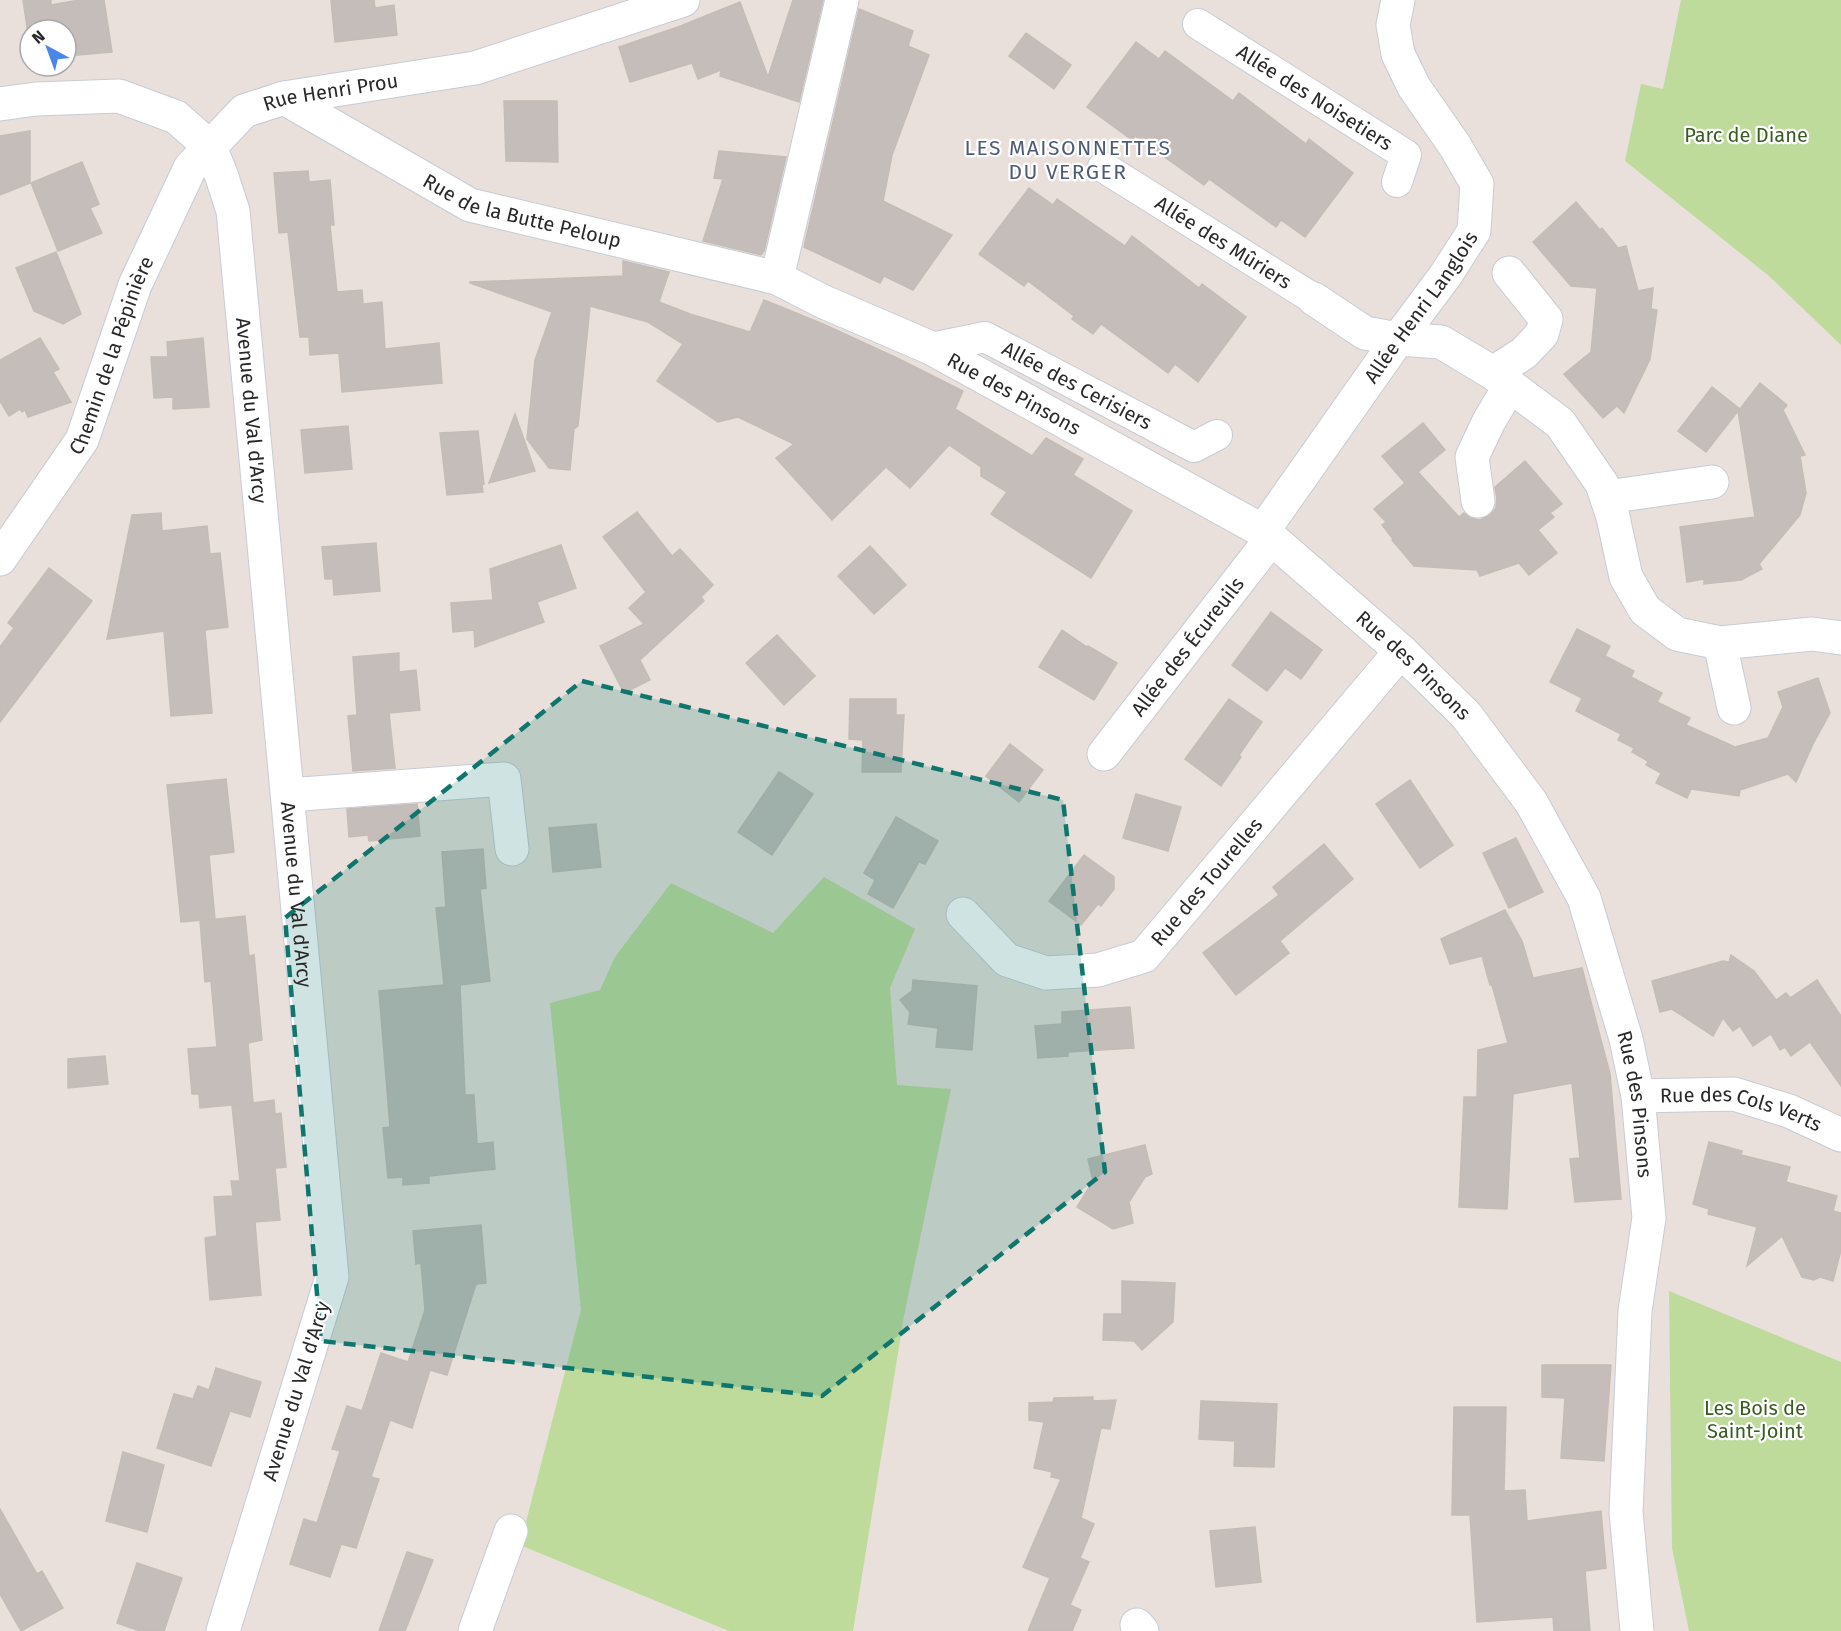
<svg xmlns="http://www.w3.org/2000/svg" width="1841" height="1631" font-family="'Fira Sans',sans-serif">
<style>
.green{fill:#bedb9c}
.building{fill:#c4bdba;stroke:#c4bcb5;stroke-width:1.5}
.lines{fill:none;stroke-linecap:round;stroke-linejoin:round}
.pedestrian-casing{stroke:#c6ccd5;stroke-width:32}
.minor-casing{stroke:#c6ccd5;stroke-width:35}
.pedestrian{stroke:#fff;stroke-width:30}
.minor{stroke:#fff;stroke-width:33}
.marked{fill:#0f766e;fill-opacity:0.2;stroke:#0f766e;stroke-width:4.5;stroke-dasharray:12 8;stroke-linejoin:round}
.labels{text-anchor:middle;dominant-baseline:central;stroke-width:4.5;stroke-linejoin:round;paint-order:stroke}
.street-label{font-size:20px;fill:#282828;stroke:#fff}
.park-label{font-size:20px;fill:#385d20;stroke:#fff}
.neighbourhood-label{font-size:21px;letter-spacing:1.5px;fill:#4d5c74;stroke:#fff}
</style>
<rect width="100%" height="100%" fill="#e9e0db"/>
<!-- green -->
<g class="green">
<path d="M1681,0h160v345l-72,-69 -144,-115 16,-77 22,5z"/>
<path d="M824,877l91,52 -25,59 7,97 54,4 -47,227 -51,315h-124l-209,-86 61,-235 -31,-307 50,-13 15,-33 56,-74 102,50z"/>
<path d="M1669,1291l172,71v269h-152l-17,-83z"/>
</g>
<!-- building -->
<g class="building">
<path d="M23,0h28v5l28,-5h25l8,52 -46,4v-26h-36v17z"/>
<path d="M331,0h43l1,8 19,-3 3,30 -62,7z"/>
<path d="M793,0h30l-24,102 -79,-26 1,-6 -23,9 -6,-16 -62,19 -11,-35 59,-20 62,-25 28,75z"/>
<path d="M859,9l54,22 -5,15 21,9 -37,100 -9,46 69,34 -39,55 -29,-14 -4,7 -76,-36z"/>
<path d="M1026,33l45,32 -17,24 -45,-33z"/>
<path d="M1136,42l23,17 6,-8 68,50 6,-8 67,51 3,-5 44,34 -48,64 -24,-17 -5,7 -67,-48 -5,6 -69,-49 -3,4 -45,-33z"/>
<path d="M504,101h53l1,61 -52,-1z"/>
<path d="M30,131v52l-30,12v-59z"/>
<path d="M719,151l67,6 -22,94 -3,4 -58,-14 20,-62 -9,-1z"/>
<path d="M82,162l17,42 -9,4 12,25 -44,18 -27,-68z"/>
<path d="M308,171l1,11 21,-2 4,45h-4l7,67 25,-2 1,14 19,-2 3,47 54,-6 3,40 -100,9 -3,-39 -29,2 -1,-18h-9l-12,-105 -9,1 -5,-60z"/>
<path d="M1029,188l24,17 4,-6 68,47 7,-10 67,52 3,-4 44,33 -48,65 -23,-18 -7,9 -67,-49 -8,10 -21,-15 2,-3 -46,-35 -4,5 -45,-32z"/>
<path d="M1576,202l24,28 2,-2 16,20 8,-2 12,45 15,-3 -2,21 6,1 -7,49 -26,54 -7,-7 -14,12 -39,-44 27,-22 6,-64 -26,-2 -38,-44z"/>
<path d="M56,252l25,62 -18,10 -29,-13 -18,-43z"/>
<path d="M623,261l46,11 -10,30 31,12 60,18 14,-32 59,24 74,34 66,33 -8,18 77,47 14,-18 37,21 -10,16 59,36 -41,67 -100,-64 16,-22 -26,-16v-9l-32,-22 -39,43 -24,-21 -54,53 -56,-62 18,-14 -56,-27 -20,5 -61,-41 26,-37 -35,-22 -58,-16 -12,120 -4,3 -4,41 -21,-2 -22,-29 8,-79 17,-48 -82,-29v-1l153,-6z"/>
<path d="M40,338l19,31 -6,3 18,30 -43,15 -3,-7 -3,2 -2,-3 -11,7 -9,-15v-41z"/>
<path d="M203,338l6,69 -36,2v-12l-19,1 -3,-41h17l-1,-15z"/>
<path d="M1760,383l27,22 -4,5 22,45 -5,1 6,37 -6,22 -41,49 3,5 -21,11 -37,4v-5l-17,3 -7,-55 75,-10 -17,-106 -32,41 -28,-21 34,-44 28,22z"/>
<path d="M515,414l20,57 -46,12z"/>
<path d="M1423,423l22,27 -27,22 41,45 5,-4 6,5 10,2 10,-5 6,-7 1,-10 -2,-11 30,-26 37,43 -12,9 4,4 -16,13 19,23 -28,22 -10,-12 -39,13 -3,-6 -63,-4 -22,-26 1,-1 -11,-14 4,-3 -12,-13 31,-26 -23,-27z"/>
<path d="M348,426l4,43 -47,4 -4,-43z"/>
<path d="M478,431l6,53 -2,1 1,7 -36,3 -7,-62z"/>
<path d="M637,512l35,44 8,-7 33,36 -12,12 3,4 -64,59 10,20 -26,13 -24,-47 44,-22 -15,-16 17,-16 -43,-55z"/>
<path d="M161,513l1,18 45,-5 3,28 10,-1 8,74 -23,3 7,83 -41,3 -7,-85 -57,8 25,-124z"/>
<path d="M376,543l4,48 -46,4 -1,-16h-8l-3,-32z"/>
<path d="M561,545l15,43 -39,14 7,20 -69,25 -1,-17 -21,2 -2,-29 42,-3 -3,-31z"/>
<path d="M870,546l36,39 -32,29 -36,-38z"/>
<path d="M49,568l43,33 -92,121v-75l14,-19 -6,-5z"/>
<path d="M1271,612l51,38 -21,29 -16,-11 -18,23 -35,-26z"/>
<path d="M1577,629l33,17 -5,10 29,15 -3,6 31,16 -5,9 33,16 -4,7 49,22 33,-9 15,-31 -5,-15 40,-14 12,35 -17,31 -17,38 -8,-8 -48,16 -1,6 -48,-7 -4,9 -31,-15 5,-10 -15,-8 2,-4 -16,-9 2,-4 -16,-8 3,-6 -45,-23 6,-13 -32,-16z"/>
<path d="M1062,630l25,17 1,-1 29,17 -23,37 -55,-33z"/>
<path d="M777,635l38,41 -31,29 -38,-42z"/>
<path d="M399,653v19l17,-2 4,40 -31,3 6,55 -42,3 -5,-55 9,-1 -4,-58z"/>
<path d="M850,699h46v16h8l-3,57h-39l1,-32 -14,-1z"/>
<path d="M1229,699l33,23 -23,33 2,2 -20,29 -36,-27z"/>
<path d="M1010,744l33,26 -24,32 -33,-26z"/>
<path d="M779,772l34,22 -41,61 -34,-23z"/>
<path d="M226,779l8,73 -25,3 6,64 -34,3 -14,-137z"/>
<path d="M1410,780l43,65 -33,23 -44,-64z"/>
<path d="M1136,794l45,13 -13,44 -45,-13z"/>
<path d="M417,804l3,32 -51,5 -1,-6 -19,2 -2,-28z"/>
<path d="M896,817l42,24 -13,23 -6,-2 -26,46 -25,-14 7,-14 -11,-7z"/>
<path d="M596,824l5,43 -48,5 -4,-44z"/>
<path d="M1516,838l27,54 -34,16 -26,-55z"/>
<path d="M1324,844l29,35 -73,62 9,12 -53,42 -33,-42 76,-58 -6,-8z"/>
<path d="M483,849l3,39 -6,1 10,92 -30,4 5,110h9l3,49 16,-2 2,27 -66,7v7l-26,2v-8l-15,1 -5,-50 7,-1 -11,-136 65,-6 -8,-77 10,-1 -4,-55z"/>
<path d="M1084,855l30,22v12l-13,17 -3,-2 -17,21 -32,-24z"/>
<path d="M1505,910l17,31 11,37 49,-10 28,106 11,125 -46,3 -5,-43 10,-1 -8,-75 -59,11 -6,115 -48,-2 5,-110h13l1,-47 30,-7 -16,-58h-2l-8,-29 -32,8 -9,-25z"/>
<path d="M245,916l4,40 5,-1 8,85 -14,3 5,60 21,-3 1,14 6,-1 5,54 -11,1 5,52 -25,2 6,73 -51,5 -5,-62 12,-2 -3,-39 19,-1 -2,-15h9l-8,-75 20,-3 -52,5 -1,-14h-7l-4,-45 29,-2 -6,-66 -6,1 -5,-61z"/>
<path d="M1731,955l23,16 22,29 10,-7 4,5 27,-18 24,36v70l-31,-44 -19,14 -6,-9 -5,3 -9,-16 -18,12 -13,-20 -7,5 -10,-13 -10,18 -41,-27 -12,3 -8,-31 71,-20 6,1z"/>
<path d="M913,980l64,6 -5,64 -36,-3 2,-19 -30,-4 2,-12 -10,-12 12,-9z"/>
<path d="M1130,1007l4,41 -66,4v4l-30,2 -3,-32 27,-2v-12z"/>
<path d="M105,1056l3,28 -40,4v-29z"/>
<path d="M1709,1142l33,9 -1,4 49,12 -4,15 51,14 -4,15 8,2v37l-8,31 -13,-4 -6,3 -12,-3 -20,-41 -35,30 10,-39 -49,-13 1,-5 -16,-5z"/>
<path d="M1145,1145l7,29 -7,3 -16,25 4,21 -20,6 -36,-22 16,-26 -5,-22z"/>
<path d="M481,1225l5,58 -10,1 -29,91 -17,-5 -18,58 -22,-8 -19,57 8,2 -23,69 -15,-4 -11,33 -40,-13 14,-45 13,4 23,-72 -8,-2 15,-43 15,5 19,-58 27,9 17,-52 -4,-47 -5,1 -3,-33z"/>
<path d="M1122,1281l53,2 -2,39 -31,28 -8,-9 -31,-1 1,-26h18z"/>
<path d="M1542,1365h69l-7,96 -43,-3 4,-60 -23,-1z"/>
<path d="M216,1368l45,14 -11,35 -20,-6 -19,55 -54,-18 17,-54 19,5 5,-13 11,4z"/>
<path d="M1093,1397v4l23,-1 -6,29 -9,-1 -20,90 13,6 -14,34 9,4 -19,43 11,5 -9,21h-44l22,-53 -27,-11 38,-88 -10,-2 1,-5 -18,-4 10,-46 -15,-2v-17l24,-1 1,-4z"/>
<path d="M1201,1401l76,3 -3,63 -40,-1 1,-25 -36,-2z"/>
<path d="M1454,1407h52l-2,84 21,-1 2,31 74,-10 5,57 -21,3 5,60h-36l-1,-14 -76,5 -7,-107h-18z"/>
<path d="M123,1452l41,13 -17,67 -41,-11z"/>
<path d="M0,1509l37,65 5,-3 21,37 -42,23 -21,-37z"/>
<path d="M1255,1527l6,55 -45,5 -6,-56z"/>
<path d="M407,1552l26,8 -28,71h-26z"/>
<path d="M137,1563l45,15 -18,53h-24l-23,-8z"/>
</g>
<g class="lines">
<!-- pedestrian casing -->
<g class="pedestrian-casing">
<g id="pedestrian">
<path id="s1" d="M1198,24l208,131 -9,27"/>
<path id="s2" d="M1103,167l211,132"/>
<path id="s3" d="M931,348l54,-11 209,110 23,-12"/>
</g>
</g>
<!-- minor casing -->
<g class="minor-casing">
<g id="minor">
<path id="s4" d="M284,98l186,107 307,73 47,24 107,46 332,183 138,120 65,64 65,87 53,96 42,141 12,57 11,122 -14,93 -9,201 11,119"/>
<path id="s5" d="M0,104l36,-5 83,-3 57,21 34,30 34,-36 40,-13 191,-30 208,-68"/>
<path d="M777,278l65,-278"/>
<path d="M1314,299l51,34 33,6 43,3 52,31 67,50 42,61 11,33 13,60 19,33 32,24 43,9 92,-9 29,4"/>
<path d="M1493,373l31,-20 18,-19 4,-15 -37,-46"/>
<path d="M1607,497l105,-15"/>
<path d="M1478,501l-6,-44 17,-36 21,-35"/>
<path id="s6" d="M1263,531l135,-192 47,-63 29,-45 3,-47 -22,-38 -41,-59 -16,-33 -5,-29 5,-25"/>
<path id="s7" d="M0,559l82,-119 53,-155 55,-117 20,-21 12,30 11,34 99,1066 -109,354"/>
<path d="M1720,643l14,65"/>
<path id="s8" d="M1104,754l167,-215"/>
<path d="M288,795l216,-16 8,70"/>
<path id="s9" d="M963,914l44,46 39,13 52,-3 46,-14 257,-305"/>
<path id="s10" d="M1638,1096l96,-2 55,17 52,24"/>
<path d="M1137,1625l5,6"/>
<path d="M475,1631l36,-100"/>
</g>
</g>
<!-- pedestrian -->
<use href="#pedestrian" class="pedestrian"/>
<!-- minor -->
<use href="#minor" class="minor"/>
</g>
<!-- marked area -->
<path class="marked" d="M582,681l481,119 42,372 -283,224 -501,-55 -36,-423z"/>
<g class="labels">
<!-- street labels -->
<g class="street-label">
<text stroke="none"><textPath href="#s5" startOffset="364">Rue Henri Prou</textPath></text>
<text stroke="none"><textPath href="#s1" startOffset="138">Allée des Noisetiers</textPath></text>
<text stroke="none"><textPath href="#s4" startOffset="266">Rue de la Butte Peloup</textPath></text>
<text stroke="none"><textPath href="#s2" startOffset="142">Allée des Mûriers</textPath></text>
<text stroke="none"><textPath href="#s6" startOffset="274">Allée Henri Langlois</textPath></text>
<text stroke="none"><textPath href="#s7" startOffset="234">Chemin de la Pépinière</textPath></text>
<text stroke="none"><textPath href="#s3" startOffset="159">Allée des Cerisiers</textPath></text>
<text stroke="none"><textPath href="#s4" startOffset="794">Rue des Pinsons</textPath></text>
<text stroke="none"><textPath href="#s7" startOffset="735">Avenue du Val d'Arcy</textPath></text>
<text stroke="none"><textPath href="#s8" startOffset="136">Allée des Écureuils</textPath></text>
<text stroke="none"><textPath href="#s4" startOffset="1280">Rue des Pinsons</textPath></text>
<text stroke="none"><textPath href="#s9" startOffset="302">Rue des Tourelles</textPath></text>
<text stroke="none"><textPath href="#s7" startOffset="1221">Avenue du Val d'Arcy</textPath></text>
<text stroke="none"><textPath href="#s4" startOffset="1784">Rue des Pinsons</textPath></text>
<text stroke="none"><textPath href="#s10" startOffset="105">Rue des Cols Verts</textPath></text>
<text transform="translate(296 1391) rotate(-73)">Avenue du Val d'Arcy</text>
</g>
<!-- park labels -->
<g class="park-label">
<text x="1746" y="135">Parc de Diane</text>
<text x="1755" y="1408">Les Bois de<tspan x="1755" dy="23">Saint-Joint</tspan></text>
</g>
<!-- neighbourhood labels -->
<g class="neighbourhood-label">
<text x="1068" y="148">LES MAISONNETTES<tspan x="1068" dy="24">DU VERGER</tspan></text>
</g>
</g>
<!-- north arrow -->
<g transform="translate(48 48) rotate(319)"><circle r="28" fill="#ffffff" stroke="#a9a9a9" stroke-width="1.5"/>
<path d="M0-4.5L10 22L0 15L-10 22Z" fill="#4986e8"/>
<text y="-9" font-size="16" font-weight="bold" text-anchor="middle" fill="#282828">N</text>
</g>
</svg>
